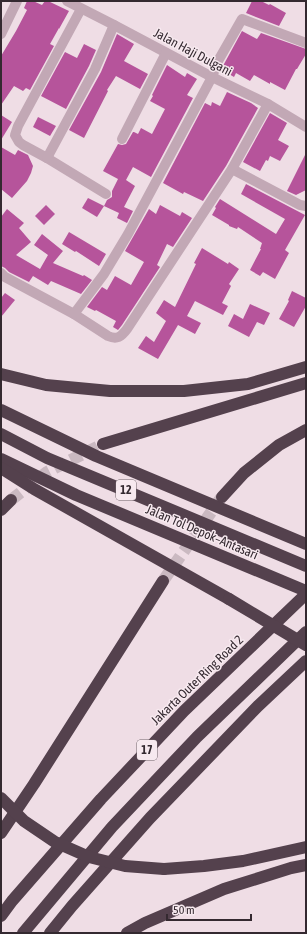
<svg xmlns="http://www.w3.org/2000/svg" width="307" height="934" font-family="'Asap Condensed',sans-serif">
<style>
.building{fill:#b6549b}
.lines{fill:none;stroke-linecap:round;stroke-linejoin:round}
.highway-tunnel{stroke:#cab9c1;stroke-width:12;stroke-dasharray:12 6;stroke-linecap:butt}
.minor{stroke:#c2a8b5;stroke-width:10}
.highway{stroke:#54414d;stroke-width:12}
.highway-bridge{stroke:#54414d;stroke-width:12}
.labels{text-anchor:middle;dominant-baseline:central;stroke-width:3;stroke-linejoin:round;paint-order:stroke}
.shield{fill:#f7e9ef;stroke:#6e6369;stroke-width:1}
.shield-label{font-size:12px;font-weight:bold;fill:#342930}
.street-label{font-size:13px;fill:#342930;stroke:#f7e9ef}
</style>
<rect width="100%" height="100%" fill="#efdde5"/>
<!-- building -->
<g class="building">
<path d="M27,1h6l9,4 3,-4h3l21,10 -10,18v-1l-9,16 4,2 -24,44 -4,-2 -3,3 -9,-5 -13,19v-49l15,-25 11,-21 -3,-2z"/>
<path d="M252,1h9l8,4 1,-1 16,9 -7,13 -33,-13z"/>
<path d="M242,31l15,8 4,-6 45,16v5l-9,15h-1l-11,21 -15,-8v2l-16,-9 -4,6 -14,-8 -2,4 -12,-7 2,-6z"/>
<path d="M117,34l17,10 -10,17 24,13 -8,15 -24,-13 -9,14 1,1 -24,47 -15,-8 32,-58z"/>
<path d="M84,44l12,6 -7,16 -23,43 -25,-13 24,-44 12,6z"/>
<path d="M167,65l18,12 2,-4 10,6 -10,16 6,3 -42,79 -18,-10 -7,13 9,6 -11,21 9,4 -6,12 -10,-5 2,-5 -15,-7 3,-6 5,-3v-6l6,-12 -15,-8 15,-27 4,1 4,-1 7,-12h1l4,2 3,-6 11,6 13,-25 -15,-8 3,-5 -1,-1z"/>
<path d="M227,92l24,11 7,5 -32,58 -23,35 -19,-9 -1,2 -20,-11 42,-80 6,3 1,-4 8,4z"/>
<path d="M270,113l17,10 -9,17 11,6 -9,15 -10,-5 -2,5 -2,-1 -6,11 -17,-9z"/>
<path d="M1,115l11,7 -11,18z"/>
<path d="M38,117l18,9 -6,10 -17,-9z"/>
<path d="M1,147l14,8 3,-5 10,5 5,11 -2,7 -4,8 -15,17 -11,-9z"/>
<path d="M306,153v37l-10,5 -9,-4z"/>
<path d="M246,184l59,31 -20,35 4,3 -14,26 -12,-7 -3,4 -10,-6 11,-21h-1l2,-6 -24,-16 -1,2 -8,-3v-1l-17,-10 4,-7 -1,-1 5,-8 56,35 9,-15 -44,-25z"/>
<path d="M88,198l16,8 -7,11 -15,-9z"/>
<path d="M46,205l9,9 -11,11 -9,-9z"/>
<path d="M160,205l20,11 2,-4 10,6 -19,29 -6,-3 -10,21 3,2 -38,58 -4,5 -5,-3 3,-6 -20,-11 -1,1 -8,-4 15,-20 5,3 8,-14 16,9 13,-23 -19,-11 24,-42 7,5z"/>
<path d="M7,209l17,14 -5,5 12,14 -15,13 24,14 8,-14 -14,-10 8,-11 21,17 -10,12 30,13 1,-1 8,5 -11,14 -30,-13 -3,4 -15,-9 -4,6 -20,-10 -4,-4 -4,-2v-49z"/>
<path d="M69,232l37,22 -7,12 -23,-15 -1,1 -13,-8z"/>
<path d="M202,248l26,16 1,-2 10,7 -10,15 2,2 -9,17 6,3 -5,9 -28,-14 -8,15 14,7 -6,11 -17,-9 -20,34 -20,-11 8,-12 8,6 12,-21 -10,-8 8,-13 11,7 21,-43 -2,-1z"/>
<path d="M292,291l14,7v8l-12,21 -15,-8 10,-18 -1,-1z"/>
<path d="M5,293l10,7 -14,17v-19z"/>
<path d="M250,304l20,9 -6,12 -7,-3 -8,15 -21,-11 6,-12 9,5z"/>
</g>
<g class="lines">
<!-- highway-tunnel -->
<g class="highway-tunnel">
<path d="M11,500l36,-28 56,-28"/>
<path d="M163,581l58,-83"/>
</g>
<!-- minor -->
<g class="minor">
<path d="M67,1l47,24 98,52 56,27 38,23"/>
<path d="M81,9l-63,117 -3,9 4,7 4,3 24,13 59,36"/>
<path d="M1,34l16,-33"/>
<path d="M122,139l44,-86"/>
<path d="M47,158l48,-89 19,-44"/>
<path d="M232,169l68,36 6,1"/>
<path d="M1,273l4,4 69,37 34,22c9,4 13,1 19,-7l105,-160 36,-65"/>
<path d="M74,314l30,-40 24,-40 84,-157 6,-16 24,-42 64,24"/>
</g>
<!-- highway -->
<g class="highway">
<path d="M1,374l45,11 64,6h74l64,-7 58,-17"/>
<path d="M1,410l95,46 210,88"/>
<path d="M1,434l46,24 259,108"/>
<path d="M103,444l203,-61"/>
<path d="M1,459l75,36 230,96"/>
<path d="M1,468l33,21 195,110"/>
<path d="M222,497l22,-24 35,-28 27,-15"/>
<path d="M1,510l10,-10"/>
<path d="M1,833l33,-49 129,-203"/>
<path d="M164,869l40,-3 39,-5 63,-14"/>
<path d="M1,916l11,-15 89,-102 83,-88 122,-117"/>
<path d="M23,933l89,-106 85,-90 109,-105"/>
<path d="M50,933l22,-27 78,-88 108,-112 48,-45"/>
<path d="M127,933l18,-10 79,-34 67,-21 15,-3"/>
</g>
<!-- highway-bridge -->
<g class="highway-bridge">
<path d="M229,599l77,46"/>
<path d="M1,798l23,23 31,21 34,15 36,9 39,3"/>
</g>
</g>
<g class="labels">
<!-- shield labels -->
<g class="shield">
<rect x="116" y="480" width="20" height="20" rx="3"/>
<rect x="137" y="740" width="20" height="20" rx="3"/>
</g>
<g class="shield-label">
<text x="126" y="490">12</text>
<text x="147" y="750">17</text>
</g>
<!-- street labels -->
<g class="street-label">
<text transform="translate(193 52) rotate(28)">Jalan Haji Dulgani</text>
<text transform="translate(202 532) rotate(23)">Jalan Tol Depok–Antasari</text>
<text transform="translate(197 680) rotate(-44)">Jakarta Outer Ring Road 2</text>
</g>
</g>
<!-- border -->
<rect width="307" height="934" fill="none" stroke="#342930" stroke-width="4"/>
<!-- scale -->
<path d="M167 914v6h84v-6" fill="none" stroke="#342930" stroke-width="2"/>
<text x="173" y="914" font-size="12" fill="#342930" stroke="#f7e9ef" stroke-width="3" paint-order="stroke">50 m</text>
</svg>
